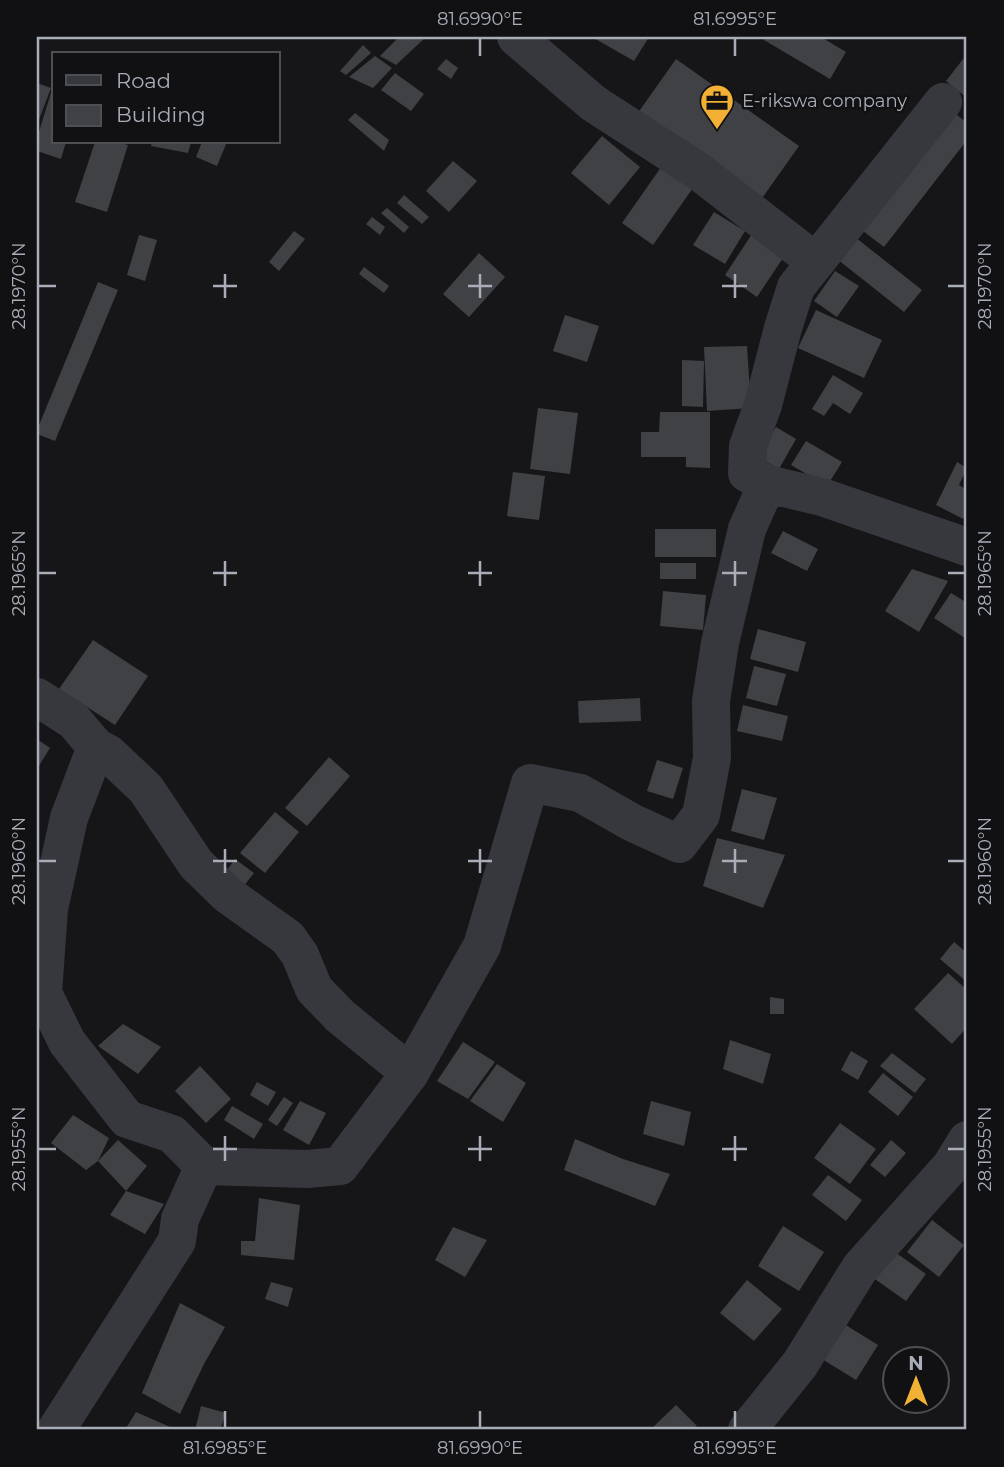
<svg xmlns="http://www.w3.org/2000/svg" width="1004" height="1467" font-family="Montserrat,sans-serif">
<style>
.building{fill:#404145}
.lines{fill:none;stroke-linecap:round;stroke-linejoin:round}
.street{stroke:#37383d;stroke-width:38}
.ticks{fill:none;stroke:#a8adb8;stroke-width:2.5}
.labels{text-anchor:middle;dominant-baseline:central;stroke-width:5;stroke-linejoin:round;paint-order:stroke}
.poi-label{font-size:18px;fill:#a8adb8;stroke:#111113;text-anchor:start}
.neatline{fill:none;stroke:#a8adb8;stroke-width:2.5}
.ticks-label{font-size:18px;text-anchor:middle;fill:#a8adb8}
</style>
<rect width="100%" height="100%" fill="#161618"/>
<!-- building -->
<g class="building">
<path d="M399,37h27l-30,28 -16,-9z"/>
<path d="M592,37h57l-15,24z"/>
<path d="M766,37h55l25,15 -16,27 -66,-39z"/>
<path d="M363,45l8,8 -25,22 -6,-4z"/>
<path d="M967,54v44l-21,-17z"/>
<path d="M375,56l17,12 -19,20 -24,-11z"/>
<path d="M446,59l12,9 -7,11 -14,-10z"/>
<path d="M676,59l123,87 -41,58 -123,-87z"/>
<path d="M395,73l29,21 -13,17 -30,-21z"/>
<path d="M37,83l14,5 -14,37z"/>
<path d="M54,83v59h12l-5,17 -24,-8v-13z"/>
<path d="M952,111l15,12v17l-83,107 -25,-19z"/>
<path d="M355,113l34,27 -5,11 -36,-31z"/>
<path d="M602,136l38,31 -31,38 -38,-32z"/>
<path d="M95,142h23l10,3 -21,67 -32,-10z"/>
<path d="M152,142h39l-3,11 -37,-7z"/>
<path d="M202,142h25l-10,24 -21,-9z"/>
<path d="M453,161l24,20 -28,31 -23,-21z"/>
<path d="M664,163l31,22 -42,60 -31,-22z"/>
<path d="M404,195l25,22 -7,7 -25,-21z"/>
<path d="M387,208l22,19 -5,6 -23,-20z"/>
<path d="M714,212l31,19 -20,33 -32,-19z"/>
<path d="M372,217l13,10 -5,8 -14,-11z"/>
<path d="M294,231l11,8 -26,32 -10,-9z"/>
<path d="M752,234l33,21 -28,42 -32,-22z"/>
<path d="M139,235l18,5 -12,41 -18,-6z"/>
<path d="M855,237l67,53 -18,22 -67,-53z"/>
<path d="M479,253l26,24 -36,40 -26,-23z"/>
<path d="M364,267l25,19 -5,7 -25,-19z"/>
<path d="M835,271l24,15 -22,31 -23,-16z"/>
<path d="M98,282l20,8 -63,151 -18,-7v-4z"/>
<path d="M816,310l66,30 -18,38 -66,-30z"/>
<path d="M565,315l34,11 -12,36 -34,-11z"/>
<path d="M747,346l4,62 -44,3 -3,-64z"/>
<path d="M682,360l22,1 -1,46 -21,-1z"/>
<path d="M833,375l30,18 -13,21 -17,-11 -9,13 -12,-7z"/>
<path d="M538,408l40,5 -8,61 -40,-5z"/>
<path d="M660,412h50v56l-24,-1v-10h-45v-25h18z"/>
<path d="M776,427l20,12 -17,30 -21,-12z"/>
<path d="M806,441l36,21 -15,24 -36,-21z"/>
<path d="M957,462l10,6 -8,17 5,3 3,-6v30l-4,7 -27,-14z"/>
<path d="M513,472l32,4 -6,44 -32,-4z"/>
<rect x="655" y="529" width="61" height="28"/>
<path d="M783,531l35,18 -11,22 -36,-18z"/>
<rect x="660" y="563" width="36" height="16"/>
<path d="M912,569l36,12 -29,51 -34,-21z"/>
<path d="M663,591l43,4 -3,35 -43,-4z"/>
<path d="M951,593l16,10v32l-2,3 -31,-20z"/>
<path d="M758,629l48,13 -8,30 -48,-13z"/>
<path d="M93,640l55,36 -33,49 -56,-36z"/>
<path d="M754,666l32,8 -9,32 -31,-8z"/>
<path d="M640,698l1,23 -62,2 -1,-22z"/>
<path d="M743,705l45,11 -6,25 -45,-10z"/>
<path d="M37,739l13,9 -13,21z"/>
<path d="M329,757l21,19 -43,50 -22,-18z"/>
<path d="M657,760l26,8 -10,31 -26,-8z"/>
<path d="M742,789l35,9 -13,42 -33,-9z"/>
<path d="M275,812l24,20 -34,41 -25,-20z"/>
<path d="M717,838l68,17 -22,53 -60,-22z"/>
<path d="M235,859l19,14 -11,14 -18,-14z"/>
<path d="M954,942l13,11v29l-27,-23z"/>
<path d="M948,973l19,17v37l-15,17 -38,-35z"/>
<path d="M770,997l14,2v15h-14z"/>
<path d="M123,1024l38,23 -23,27 -40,-28z"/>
<path d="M730,1040l41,14 -8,30 -40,-15z"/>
<path d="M463,1042l32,20 -27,37 -31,-18z"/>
<path d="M851,1051l17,10 -10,19 -17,-10z"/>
<path d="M892,1053l34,26 -11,14 -35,-27z"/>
<path d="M497,1064l29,19 -23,39 -33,-21z"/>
<path d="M200,1066l31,33 -25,24 -31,-32z"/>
<path d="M883,1073l30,24 -15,19 -30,-24z"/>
<path d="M257,1082l19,10 -8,14 -18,-11z"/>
<path d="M284,1097l9,6 -16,23 -9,-6z"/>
<path d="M300,1101l26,12 -17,32 -26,-15z"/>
<path d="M651,1101l40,11 -7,34 -41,-12z"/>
<path d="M232,1106l31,18 -9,15 -30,-19z"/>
<path d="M73,1115l36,23 -11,23 20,-21 29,26 -21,25 38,13 -19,30 -35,-19 16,-24 -28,-30 -12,9 -35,-27z"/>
<path d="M840,1123l36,26 -26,35 -36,-26z"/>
<path d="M575,1139l48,20 47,15 -15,32 -91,-36z"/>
<path d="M891,1140l15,13 -21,24 -15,-12z"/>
<path d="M828,1175l34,25 -16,21 -34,-26z"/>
<path d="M259,1198l41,7 -6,55 -53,-5v-14h14z"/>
<path d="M932,1220l32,25 -25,32 -32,-25z"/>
<path d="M783,1226l41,26 -25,39 -41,-25z"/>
<path d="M453,1227l34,13 -22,37 -30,-17z"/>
<path d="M892,1250l34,24 -20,27 -34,-24z"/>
<path d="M747,1280l35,29 -28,32 -34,-28z"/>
<path d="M271,1282l22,6 -5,19 -23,-8z"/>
<path d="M180,1303l45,24 -21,37 -24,50 -38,-21z"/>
<path d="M844,1324l34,21 -22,35 -34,-21z"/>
<path d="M676,1405l21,21 -5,4h-42z"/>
<path d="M201,1406l25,7 -6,17h-25z"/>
<path d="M136,1412l41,18h-52z"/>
</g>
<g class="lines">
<!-- street -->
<g class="street">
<path d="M516,37l77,66 105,68 118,91"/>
<path d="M767,484l-20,-11 1,-27 15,-41 20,-77 13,-41 147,-185"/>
<path d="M37,697l37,24 22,26 13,7 37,35 50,75 32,31 60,43 12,17 14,34 26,27 70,57"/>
<path d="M204,1166l103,3 33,-3 70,-93 72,-127 48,-163 50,10 53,30 46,21 22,-29 11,-57 -1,-57 9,-58 27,-114 20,-45 55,13 145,50"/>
<path d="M56,1430l121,-189 3,-22 24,-53 -32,-32 -45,-15 -60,-77 -24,-49 6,-84 20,-91 27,-71"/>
<path d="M747,1430l53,-66 60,-96 91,-102 16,-26"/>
</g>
</g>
<!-- ticks -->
<path class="ticks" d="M480,38v18M735,38v18M225,274v24M480,274v24M735,274v24M38,286h18M213,286h24M468,286h24M722,286h25M948,286h17M225,561v25M480,561v25M735,561v25M38,573h18M213,573h24M468,573h24M722,573h25M948,573h17M225,849v24M480,849v24M735,849v24M38,861h18M213,861h24M468,861h24M722,861h25M948,861h17M225,1136v25M480,1136v25M735,1136v25M38,1149h18M213,1149h24M468,1149h24M722,1149h25M948,1149h17M225,1411v17M480,1411v17M735,1411v17"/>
<!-- icons -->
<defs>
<g id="office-pin" transform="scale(1.75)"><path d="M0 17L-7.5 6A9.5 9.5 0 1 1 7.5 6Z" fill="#f2b134" stroke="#111113"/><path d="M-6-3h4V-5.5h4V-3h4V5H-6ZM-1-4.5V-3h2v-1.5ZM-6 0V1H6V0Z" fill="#111"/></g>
</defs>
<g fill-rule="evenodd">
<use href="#office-pin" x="717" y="101"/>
</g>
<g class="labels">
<!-- poi labels -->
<g class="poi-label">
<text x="742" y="101">E-rikswa company</text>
</g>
</g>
<!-- border -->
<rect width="1004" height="1467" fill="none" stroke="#111113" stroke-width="77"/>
<!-- legend -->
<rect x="52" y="52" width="228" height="91" fill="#111113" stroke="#4d4f55" stroke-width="2"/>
<rect x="66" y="75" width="35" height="10" fill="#37383d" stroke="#4d4f55" stroke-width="2"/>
<text x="116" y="88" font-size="21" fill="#a8adb8">Road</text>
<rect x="66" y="105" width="35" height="21" fill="#404145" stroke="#4d4f55" stroke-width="2"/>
<text x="116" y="122" font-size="21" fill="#a8adb8">Building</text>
<!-- north arrow -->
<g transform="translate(916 1380)"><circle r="33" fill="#111113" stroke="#4d4f55" stroke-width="2"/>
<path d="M0-5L12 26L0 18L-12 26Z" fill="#f2b134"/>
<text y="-10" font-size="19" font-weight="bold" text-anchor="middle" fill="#a8adb8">N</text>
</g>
<rect x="38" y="38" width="927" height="1390" class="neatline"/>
<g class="ticks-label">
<text x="480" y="25">81.6990°E</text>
<text x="735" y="25">81.6995°E</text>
<text transform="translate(19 286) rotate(-90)" y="6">28.1970°N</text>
<text transform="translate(985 286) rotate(-90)" y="6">28.1970°N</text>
<text transform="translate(19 573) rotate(-90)" y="6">28.1965°N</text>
<text transform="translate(985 573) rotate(-90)" y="6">28.1965°N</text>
<text transform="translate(19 861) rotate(-90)" y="6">28.1960°N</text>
<text transform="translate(985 861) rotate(-90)" y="6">28.1960°N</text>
<text transform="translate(19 1149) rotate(-90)" y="6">28.1955°N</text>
<text transform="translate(985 1149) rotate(-90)" y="6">28.1955°N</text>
<text x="225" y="1454">81.6985°E</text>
<text x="480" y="1454">81.6990°E</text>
<text x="735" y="1454">81.6995°E</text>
</g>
</svg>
